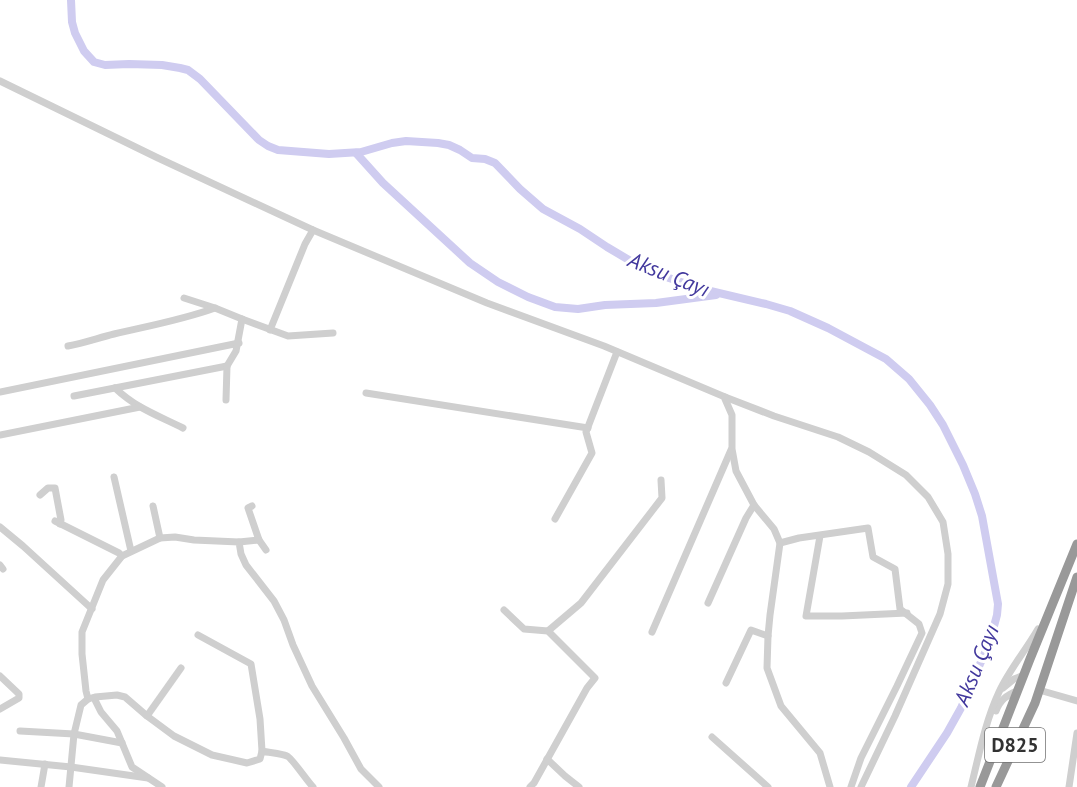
<svg xmlns="http://www.w3.org/2000/svg" width="1077" height="787" font-family="'PT Sans',sans-serif">
<style>
.lines{fill:none;stroke-linecap:round;stroke-linejoin:round}
.river{stroke:#cfccf0;stroke-width:8}
.minor{stroke:#cfcfcf;stroke-width:7}
.highway{stroke:#999;stroke-width:9}
.labels{text-anchor:middle;dominant-baseline:central;stroke-width:6;stroke-linejoin:round;paint-order:stroke}
.shield{fill:#fff;stroke:#707070;stroke-width:1.5}
.shield-label{font-size:20px;font-weight:bold;fill:#323232}
.water-label{font-size:22px;font-style:italic;fill:#42389d;stroke:#fff}
</style>
<rect width="100%" height="100%" fill="#fff"/>
<g class="lines">
<!-- river -->
<g class="river">
<path d="M71,0l1,22 3,11 9,18 10,11 11,3 24,-1 33,1 18,3 8,2 12,9 59,61 9,6 10,4 51,4 32,-2 31,-9 14,-2 32,2 11,2 11,5 12,8 13,1 10,4 25,26 23,20 37,20 27,18 27,16 35,15 33,11 64,15 24,7 38,17 58,31 23,20 21,26 13,20 20,40 12,29 7,22 16,88 -1,11 -7,26 -29,67 -14,25 -36,54"/>
<path d="M356,153l27,30 87,80 28,19 30,15 27,10 23,2 27,-4 51,-2 60,-8"/>
</g>
<!-- minor -->
<g class="minor">
<path d="M0,81l158,77 155,72 174,73 117,43 121,51 49,19 64,21 31,15 37,23 22,22 15,25 5,32v30l-8,30 -45,102 -34,71"/>
<path d="M184,298l31,10 27,11 46,17 45,-3"/>
<path d="M270,330l35,-86 8,-14"/>
<path d="M68,346c16,-3 30,-8 46,-12 34,-8 68,-14 101,-26"/>
<path d="M115,388c21,20 42,27 68,40"/>
<path d="M0,392l239,-49"/>
<path d="M366,393l222,35"/>
<path d="M74,396l153,-30"/>
<path d="M725,397v2l7,16v34l4,22 18,34 20,24 6,14 -10,72 -2,21 -1,32 14,38 39,47 10,34"/>
<path d="M226,400l1,-34 9,-15 6,-32"/>
<path d="M0,435l140,-28"/>
<path d="M114,477l17,74"/>
<path d="M40,495l8,-7h7l6,32 -1,4"/>
<path d="M153,506l7,32"/>
<path d="M252,506l-4,2 1,3 10,29 7,10"/>
<path d="M555,519l37,-66 -6,-21 31,-80"/>
<path d="M55,521l64,32 3,3"/>
<path d="M0,527l23,19 69,63"/>
<path d="M820,536l-14,80h36l65,-3"/>
<path d="M239,542l20,-2"/>
<path d="M780,543l19,-5 69,-10 5,29 22,12 5,40 19,15 3,9 -25,53 -36,72 -10,29"/>
<path d="M0,565l3,4"/>
<path d="M708,603l38,-85 8,-13"/>
<path d="M504,610l20,19 24,2 47,47 -8,10 -53,95 -4,4"/>
<path d="M548,631l33,-28 81,-105 -1,-18"/>
<path d="M652,632l79,-182"/>
<path d="M198,635l53,29 9,55 2,32"/>
<path d="M0,676l19,18v4l-19,11"/>
<path d="M726,683l25,-53 17,6"/>
<path d="M1003,688l11,-9 10,-4"/>
<path d="M1039,690l38,11"/>
<path d="M94,698l7,14 16,19 15,36 30,20"/>
<path d="M88,699l-2,-8 -4,-37v-22l21,-52 19,-24 38,-18 15,-1 19,3 45,2 2,12 5,11 28,36 10,19 9,25 19,41 32,52 17,31 18,18"/>
<path d="M996,711c4,-11 11,-16 21,-20"/>
<path d="M147,716l34,-48"/>
<path d="M20,731l54,3 48,9"/>
<path d="M712,737l56,50"/>
<path d="M547,759l18,17 14,11"/>
<path d="M0,760l71,7 77,11"/>
<path d="M41,787l4,-23"/>
<path d="M69,787l5,-53 7,-29 7,-6 7,-2 22,-2 8,2 22,19 27,20 38,19 35,8 13,-4 2,-8c8,2 18,2 25,5 4,1 21,26 26,31"/>
<path d="M971,787c8,-32 14,-65 28,-95 10,-22 27,-42 39,-63"/>
<path d="M1069,787l8,-54"/>
</g>
<!-- highway -->
<g class="highway">
<path d="M980,787l50,-128 47,-115"/>
<path d="M996,787l39,-84 42,-126"/>
</g>
</g>
<g class="labels">
<!-- shield labels -->
<rect class="shield" x="985" y="728" width="60" height="34" rx="4.5"/>
<g class="shield-label">
<text x="1015" y="745">D825</text>
</g>
<!-- water labels -->
<g class="water-label">
<text transform="translate(669 274) rotate(22)">Aksu Çayı</text>
<text transform="translate(976 665) rotate(-68)">Aksu Çayı</text>
</g>
</g>
</svg>
